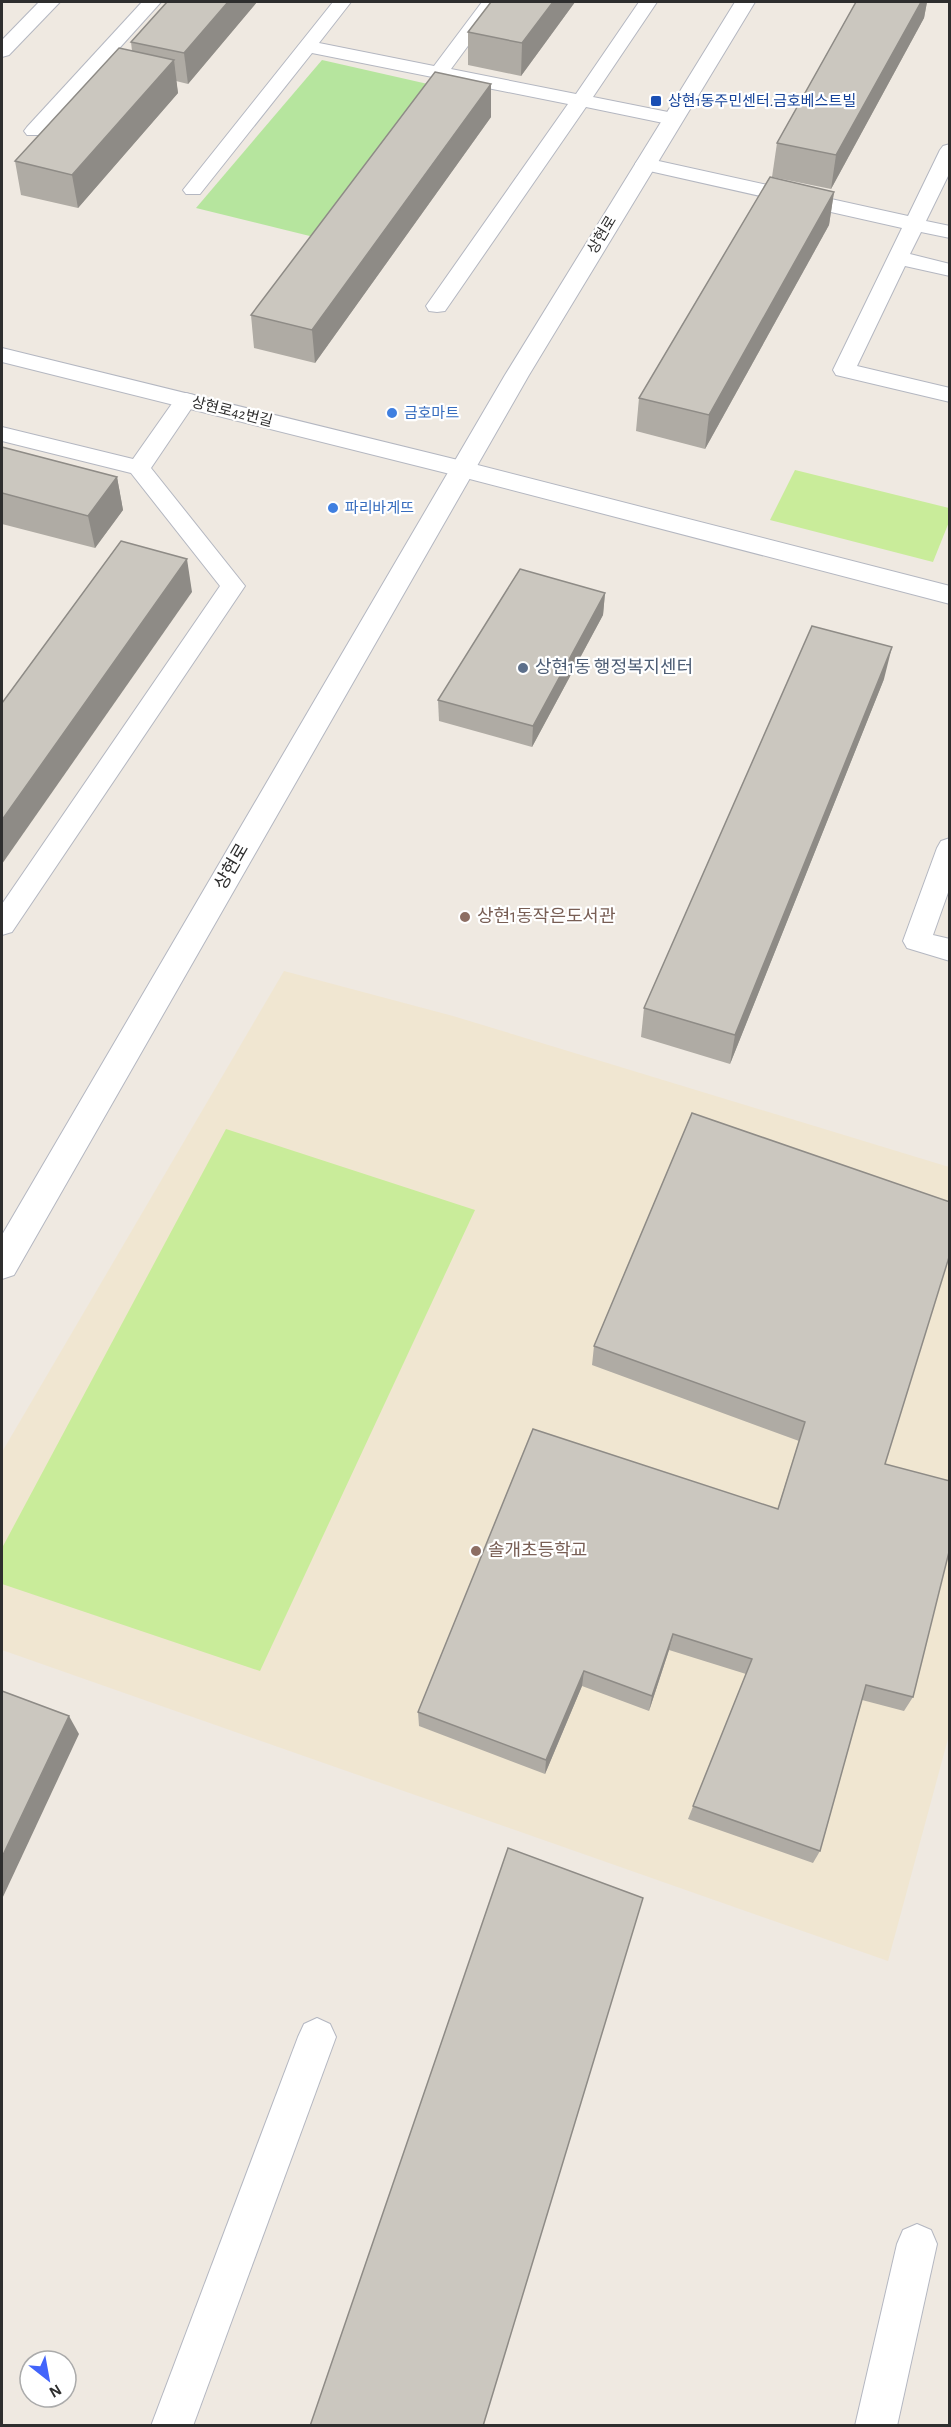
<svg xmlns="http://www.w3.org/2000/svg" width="951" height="2427" font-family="'Alegreya Sans','Noto Sans KR',sans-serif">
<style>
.education{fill:#f0e6d1}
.green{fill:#b6e59e}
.pitch{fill:#c9ec9a}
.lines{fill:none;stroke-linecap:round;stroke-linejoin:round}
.lane-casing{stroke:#b4b7c1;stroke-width:2}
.street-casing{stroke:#b4b7c1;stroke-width:2}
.secondary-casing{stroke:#b4b7c1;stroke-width:2}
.lane{fill:#fff;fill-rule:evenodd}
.street{fill:#fff;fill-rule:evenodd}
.secondary{fill:#fff;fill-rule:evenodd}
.wall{fill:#afaba4}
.shaded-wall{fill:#8e8b86}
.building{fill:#cbc7bf;stroke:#8e8b86;stroke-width:1.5}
.transit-dot{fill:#1a4fb4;stroke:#fff;stroke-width:2}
.shop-dot{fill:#3f7fe0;stroke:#fff;stroke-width:2}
.service-dot{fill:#5c6f8a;stroke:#fff;stroke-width:2}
.education-dot{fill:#8d6e63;stroke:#fff;stroke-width:2}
.labels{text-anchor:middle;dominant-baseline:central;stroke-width:4.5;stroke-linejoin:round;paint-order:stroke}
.far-transit-label{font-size:15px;fill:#164399;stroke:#fff;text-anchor:start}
.far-street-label{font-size:15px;fill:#2e2e2e;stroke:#fff}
.far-shop-label{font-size:15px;fill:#366cbe;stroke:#fff;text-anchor:start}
.service-label{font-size:18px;fill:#4e5e75;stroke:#fff;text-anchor:start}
.street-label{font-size:18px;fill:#2e2e2e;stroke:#fff}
.education-label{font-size:18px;fill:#785e54;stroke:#fff;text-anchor:start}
</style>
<rect width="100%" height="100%" fill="#efe9e1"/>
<!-- education -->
<path class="education" d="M284,971l169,45 496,151v568l-61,226 -886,-311v-198z"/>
<!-- green -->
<path class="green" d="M322,60l119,27 -119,152 -126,-31z"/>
<!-- pitch -->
<g class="pitch">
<path d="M795,470l154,38v14l-16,40 -163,-42z"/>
<path d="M226,1129l249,81 -215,461 -258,-87v-36z"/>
</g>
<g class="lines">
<!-- lane casing -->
<g class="lane-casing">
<g id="lane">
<path d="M142,2h19l-120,133h-14l-3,-4 3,-4z"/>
<path d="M333,2h18l-32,41 115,23 48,-64h18l-49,67 125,25 63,-92h18l-64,95 80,16 7,2 3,4 -3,4 -7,2 -87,-18 -141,204 -8,1 -8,-1 -3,-5 142,-202 -256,-51 -112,141h-14l-3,-4z"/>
<path d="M950,144v28l-24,49 24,5v12l-29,-6 -11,22 40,10v12l-45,-10 -48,100 93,22v14l-114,-27 -3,-5 69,-142 -257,-58 -7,-2 -3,-4 3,-4 7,-2 263,58 32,-66 3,-4z"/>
<path d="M186,393l8,2 3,5 -46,68 94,118 -233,346 -10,3v-31l218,-318 -89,-113 -129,-32v-14l131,32 45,-64z"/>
<path d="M950,838v49l-17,48 17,4v22l-43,-13 -4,-7 34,-93 4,-7z"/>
<path d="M317,2018l13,6 6,13 -143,389h-42l147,-389 6,-13z"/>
<path d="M917,2224l14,6 6,14 -40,182h-42l42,-182 6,-14z"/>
</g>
</g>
<!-- street casing -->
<g class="street-casing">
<g id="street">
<path d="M39,2h21l-51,53 -7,2v-17z"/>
<path d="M2,348l460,113 488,125v18l-488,-127 -460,-115z"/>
</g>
</g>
<!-- secondary casing -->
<g class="secondary-casing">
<path id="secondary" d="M735,2h20l-226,373 -515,900 -12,4v-44l503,-860z"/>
</g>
<!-- lane -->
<use href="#lane" class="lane"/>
<!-- street -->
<use href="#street" class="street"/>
<!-- secondary -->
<use href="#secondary" class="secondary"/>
</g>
<!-- wall -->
<g class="wall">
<path d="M257,2l-69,82 -12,-3 2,12 -100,115 -57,-13 -6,-34 117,-110 -1,-9z"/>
<path d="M491,2h84l-54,74 -53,-11v-33z"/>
<path d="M856,2h71l-3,16 -93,171 -59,-12 5,-34z"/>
<path d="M491,84v33l-176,246 -61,-15 -3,-33z"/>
<path d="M834,192l-5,33 -124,224 -69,-18 3,-33z"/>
<path d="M2,447l115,30 6,33 -28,38 -93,-24z"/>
<path d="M605,593l-2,22 -71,132 -93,-26 -1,-21z"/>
<path d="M884,679l-154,385 -89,-27 3,-29z"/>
<path d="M692,1113l193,351 28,233 -9,14 -42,-11 -42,151 -7,12 -125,-44 58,-145 -77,-24 -20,61 -67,-25 -37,88 -126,-48 -1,-14 360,-204 21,-67 -207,-76 2,-19z"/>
</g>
<!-- shaded-wall -->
<g class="shaded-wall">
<path d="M228,2h29l-69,82 -4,-31z"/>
<path d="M553,2h22l-54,74 1,-33z"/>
<path d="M921,2h6l-3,16 -93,171 5,-34z"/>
<path d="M174,60l4,33 -100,115 -6,-33z"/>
<path d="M491,84v33l-176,246 -3,-33z"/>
<path d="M834,192l-5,33 -124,224 4,-34z"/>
<path d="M117,477l6,33 -28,38 -7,-32z"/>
<path d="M187,559l5,33 -190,272v-44z"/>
<path d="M605,593l-2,22 -71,132 1,-21z"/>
<path d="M892,647l-8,32 -154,385 5,-29z"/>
<path d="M673,1634l-4,16 -20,61 3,-15z"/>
<path d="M584,1671l-2,15 -37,88 1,-14z"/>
<path d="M69,1716l10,18 -77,165v-42z"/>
</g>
<!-- building -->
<g class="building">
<path d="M167,2h61l-44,51 -53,-11z"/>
<path d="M491,2h62l-31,41 -54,-11z"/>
<path d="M856,2h65l-85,153 -59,-12z"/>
<path d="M119,48l55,12 -102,115 -57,-14z"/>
<path d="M435,72l56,12 -179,246 -61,-15z"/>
<path d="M770,177l64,15 -125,223 -70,-17z"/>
<path d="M2,447l115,30 -29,39 -86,-23z"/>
<path d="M121,541l66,18 -185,261v-117z"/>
<path d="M520,569l85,24 -72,133 -95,-26z"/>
<path d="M812,626l80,21 -157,388 -91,-27z"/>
<path d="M692,1113l258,89v52l-65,210 65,17v67l-37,149 -47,-12 -46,166 -127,-45 59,-147 -79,-25 -21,62 -68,-25 -38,89 -128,-48 115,-283 245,80 27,-87 -211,-76z"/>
<path d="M2,1691l67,25 -67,141z"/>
<path d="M508,1848l135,50 -160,528h-173z"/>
</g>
<!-- markers -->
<rect class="transit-dot" x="650" y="95" width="12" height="12" rx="3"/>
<g class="shop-dot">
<circle cx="392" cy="413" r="6"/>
<circle cx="333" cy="508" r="6"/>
</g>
<circle class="service-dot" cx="523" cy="668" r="6"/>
<g class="education-dot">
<circle cx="465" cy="917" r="6"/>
<circle cx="476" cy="1551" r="6"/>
</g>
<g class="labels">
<!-- far-transit labels -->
<g class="far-transit-label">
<text x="668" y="101">상현1동주민센터.금호베스트빌</text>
</g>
<!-- far-street labels -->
<g class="far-street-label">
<text transform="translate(602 235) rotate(-59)">상현로</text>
<text transform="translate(232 412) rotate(14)">상현로42번길</text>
</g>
<!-- far-shop labels -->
<g class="far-shop-label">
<text x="404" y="413">금호마트</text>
<text x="345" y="508">파리바게뜨</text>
</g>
<!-- service labels -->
<g class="service-label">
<text x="535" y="668">상현1동 행정복지센터</text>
</g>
<!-- street labels -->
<g class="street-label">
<text transform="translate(232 867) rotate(-60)">상현로</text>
</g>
<!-- education labels -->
<g class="education-label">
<text x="477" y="917">상현1동작은도서관</text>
<text x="488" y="1551">솔개초등학교</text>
</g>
</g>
<!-- border -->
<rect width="951" height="2427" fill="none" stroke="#2e2e2e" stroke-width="6"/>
<!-- north arrow -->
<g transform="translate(48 2379) rotate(149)"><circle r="28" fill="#ffffff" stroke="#ababab" stroke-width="1.5"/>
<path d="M0-4.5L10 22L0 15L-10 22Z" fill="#4264fb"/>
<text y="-9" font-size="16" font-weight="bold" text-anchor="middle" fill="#2e2e2e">N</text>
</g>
</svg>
